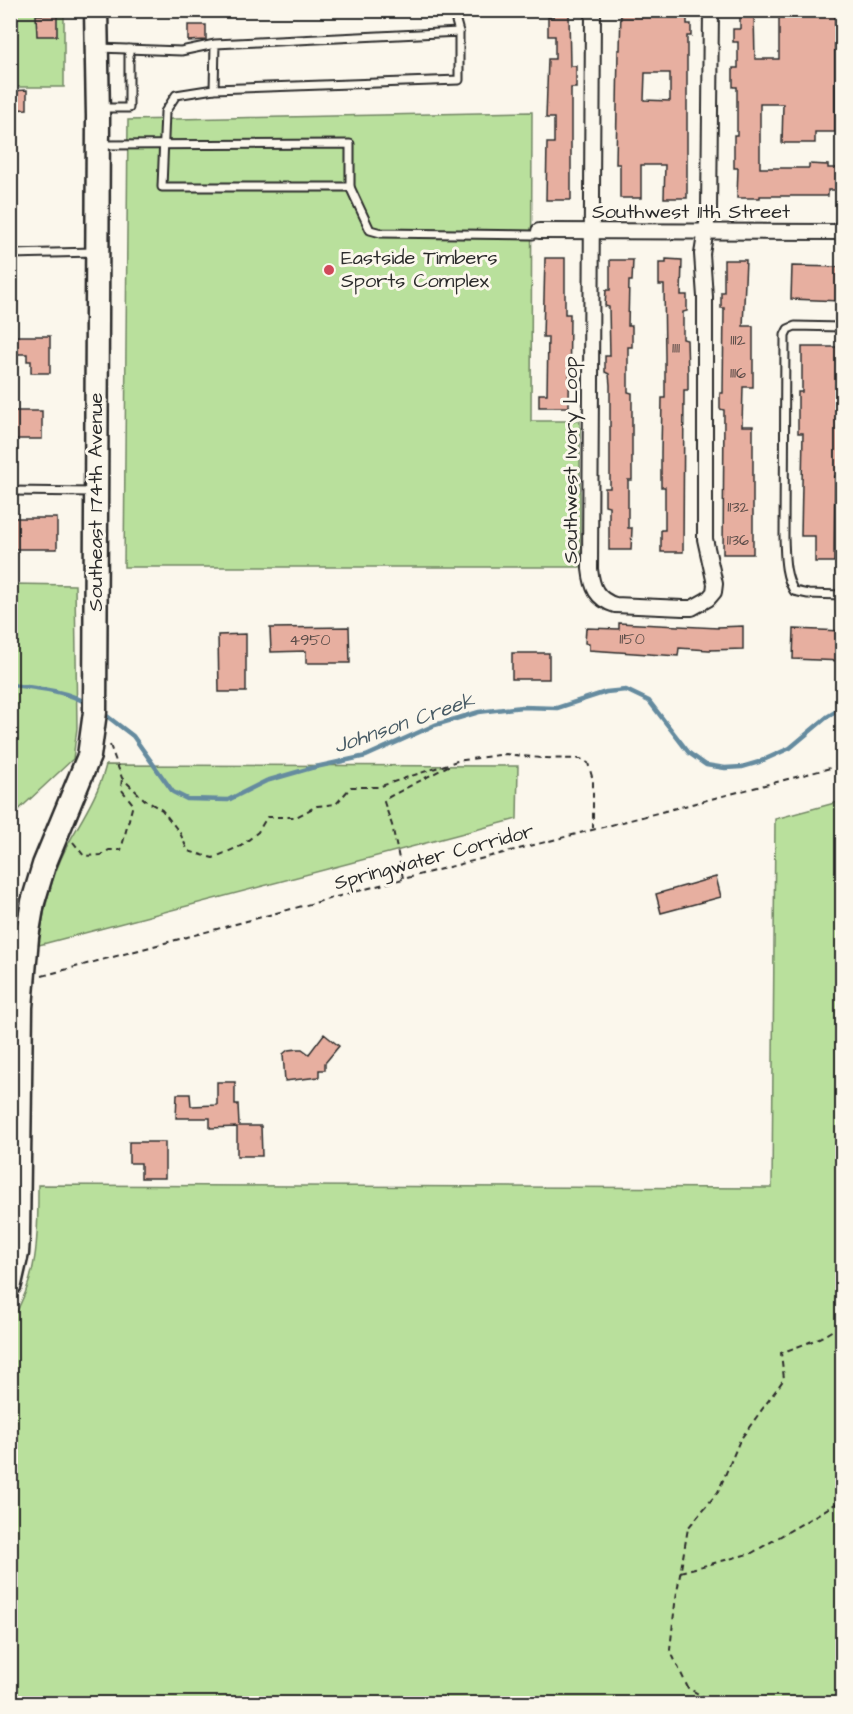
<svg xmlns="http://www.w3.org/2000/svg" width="853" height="1714" font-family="'Architects Daughter',sans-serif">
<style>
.green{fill:#b9e09c;stroke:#728664;stroke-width:1.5}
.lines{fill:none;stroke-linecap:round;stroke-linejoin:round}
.stream{stroke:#658b9f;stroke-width:4.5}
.building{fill:#e7afa0;stroke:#2b2b2b;stroke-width:1.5;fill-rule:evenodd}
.service-casing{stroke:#2b2b2b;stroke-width:11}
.minor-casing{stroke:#2b2b2b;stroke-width:18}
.primary-casing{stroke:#2b2b2b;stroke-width:27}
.path{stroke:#2b2b2b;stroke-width:2;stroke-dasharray:6 4.5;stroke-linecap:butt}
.service{stroke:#fbf7ec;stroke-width:7}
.minor{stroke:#fbf7ec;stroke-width:14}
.primary{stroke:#fbf7ec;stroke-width:22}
.poi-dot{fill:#d1495b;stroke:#fbf7ec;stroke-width:2}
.labels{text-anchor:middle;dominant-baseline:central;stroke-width:6;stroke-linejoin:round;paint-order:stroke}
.number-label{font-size:16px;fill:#5a4c48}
.street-label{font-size:20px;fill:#2b2b2b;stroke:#fbf7ec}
.poi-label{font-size:20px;fill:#2b2b2b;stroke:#fbf7ec;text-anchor:start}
.water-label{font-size:21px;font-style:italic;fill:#485b65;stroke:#fbf7ec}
</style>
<rect width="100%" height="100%" fill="#fbf7ec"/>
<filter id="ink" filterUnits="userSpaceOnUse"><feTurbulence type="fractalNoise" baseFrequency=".0167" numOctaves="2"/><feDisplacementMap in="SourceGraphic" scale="12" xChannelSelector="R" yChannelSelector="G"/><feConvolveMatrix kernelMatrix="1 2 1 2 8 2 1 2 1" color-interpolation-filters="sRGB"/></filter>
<g filter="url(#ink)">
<!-- green -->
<g class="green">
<path d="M10,11h54v76h-53z"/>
<path d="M532,112l-1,309h49v146h-456l4,-447z"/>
<path d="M11,584l64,1 2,143 -4,31 -62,58z"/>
<path d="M106,765l412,1 -1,53 -478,126c4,-34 12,-67 27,-97 15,-28 32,-52 40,-83z"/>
<path d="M842,801v902h-831v-382c28,-44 27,-85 27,-136l734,3 3,-369z"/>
</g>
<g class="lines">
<!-- stream -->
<g class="stream">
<path d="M10,685c26,3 56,5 78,19"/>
<path d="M103,713l30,23 40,56 14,7 41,1 38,-19 45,-13 55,-12 69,-31 44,-13 43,-5 35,1 49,-16 20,-2 23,11 40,52 17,12 19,3 17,-1 17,-5 31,-14 37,-31 15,-9"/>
</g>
</g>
<!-- building -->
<g class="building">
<path d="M621,10h17v4h25v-4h24v14h4v12h-4v162h-23l1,-33h-24v33h-21v-34h-4l2,-114h2zM645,73h25v28l-26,-1z"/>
<path d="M784,10h51v122h-20v11h-33l1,-39h-23v64h49v-4l19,1v3h15v22h-15v6h-68v2h-23l1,-30h-4v-33h3v-48h-4v-19h5v-26h-5v-13h7v-15h14l1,45h24v-43h5z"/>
<path d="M555,14h14l1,52h6v22h-5v112h-25l1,-57h7v-25h-8l2,-59h7v-23h-7v-19h6z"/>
<path d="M36,15h21v21h-20z"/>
<path d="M188,25h18v15l-18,1z"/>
<path d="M27,90v19l-17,1v-19z"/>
<path d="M545,258h20v56h5l-1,93h-30v-13h8l1,-57h-5z"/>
<path d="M666,259l16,1 -1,35h6v16l-4,1v27l4,1 1,34v16h-4l-1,162h-22v-22h4v-43h-4v-34l1,-55h3v-42l-1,-71h-5v-22h7z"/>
<path d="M610,260h23l-1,21h-3l-1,45h4v21h-4v45l4,1v87h-4v48h4l-1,22h-22v-44l-4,-1v-17h5v-103l-1,-11 -4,-2v-16h5l-1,-49 -4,-1 1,-16h4z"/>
<path d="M724,260h22l-3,66h10v61h-10l-1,39h11v128h-30l1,-144 -4,-1v-16h3l1,-85h-3v-16h3z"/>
<path d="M792,266l50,1 -1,34 -50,-2z"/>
<path d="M10,336h40v37h-19v-12h-4v-7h-17z"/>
<path d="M802,347h41v129h-8l-1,86h-19v-26h-14l2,-103h-5v-41h4z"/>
<rect x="10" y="411" width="32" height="28"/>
<rect x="10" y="518" width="47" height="31"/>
<path d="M619,623l99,5v-1l25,-1v23l-34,1 -30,-2 -1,8 -89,-6v-6l-4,-1 1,-15 33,1z"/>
<path d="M349,627l1,36h-44v-12l-35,1 -1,-24z"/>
<path d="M794,629l49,2v30l-50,-2z"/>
<path d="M246,634v58h-27l-1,-57z"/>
<rect x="512" y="653" width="37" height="26"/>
<path d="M716,877l5,20 -60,16 -5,-19z"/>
<path d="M324,1034l15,12 -14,17v7h-6v7l-34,4 -2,-27 5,-4 10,-1h4l7,5z"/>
<path d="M217,1082h18v22h3l1,22h22l1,30h-25v-29l-27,1v-10h-34l1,-24h13l1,12 26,-1z"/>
<path d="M129,1142h36v36h-24v-15h-12z"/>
</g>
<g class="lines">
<!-- service casing -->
<g class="service-casing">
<g id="service">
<path d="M453,10l6,22"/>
<path d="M99,48l82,3 34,-7 244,-12v48l-245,9 1,-45"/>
<path d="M214,89l-38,6 -11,17 -3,75h188"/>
<path d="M100,108h29v-59"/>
<path d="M100,145l250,-1v43l20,43 11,3 152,2 6,-4"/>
<path d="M10,254l85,-2"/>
<path d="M842,327l-47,-1 -7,3 -3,6 -1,203c1,18 0,36 10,53l14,3 34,1"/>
<path d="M10,491l83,1"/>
</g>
</g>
<!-- minor casing -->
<g class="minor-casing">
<g id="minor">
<path d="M593,10l-3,559c2,18 6,30 25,36l68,3h9l16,-9 6,-7 1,-8 -10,-45v-242l-3,-43 7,-43 2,-201"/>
<path d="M539,231l303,1"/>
<path d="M10,941l17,-4"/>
</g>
</g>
<!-- primary casing -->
<g class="primary-casing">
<path id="primary" d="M10,1284l7,-31 1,-17 3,-229 6,-70 6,-35 11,-37 45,-109 6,-44 3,-596 -2,-106"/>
</g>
<!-- path -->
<g class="path">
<path d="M110,745l12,33 23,22 17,10 18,23 8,18 25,7 28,-12 17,-14 9,-15h29l21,-11 19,-2 15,-17h27l79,-26 49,-7 34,4 41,1 7,4 5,17v48"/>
<path d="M73,842l11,14 17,-1 8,-5h12l12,-46 -12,-15 1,-11"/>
<path d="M403,878l-11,-53 -8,-23 5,-5 63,-33"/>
<path d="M42,976l361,-97 439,-114"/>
<path d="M680,1572l72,-19 90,-53"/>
<path d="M716,1704l-28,-16 -18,-38 5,-46 13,-76 30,-36 22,-52 44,-61 -3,-26c19,-8 47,-15 61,-31"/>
</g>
<!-- service -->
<use href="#service" class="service"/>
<!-- minor -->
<use href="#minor" class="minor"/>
<!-- primary -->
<use href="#primary" class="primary"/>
</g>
</g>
<!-- markers -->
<circle class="poi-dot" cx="329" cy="270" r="6"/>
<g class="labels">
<!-- number labels -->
<g class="number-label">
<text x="738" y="340">1112</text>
<text x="676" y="348">1111</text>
<text x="738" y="373">1116</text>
<text x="738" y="507">1132</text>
<text x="738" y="540">1136</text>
<text x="632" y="639">1150</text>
<text x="310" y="640">4950</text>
</g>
<!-- street labels -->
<g class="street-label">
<text x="691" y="212">Southwest 11th Street</text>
<text transform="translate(571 460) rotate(-90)">Southwest Ivory Loop</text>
<text transform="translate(96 502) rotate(-90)">Southeast 174th Avenue</text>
<text transform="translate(434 857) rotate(-15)">Springwater Corridor</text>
</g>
<!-- poi labels -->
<g class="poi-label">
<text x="341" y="258">Eastside Timbers<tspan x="341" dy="23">Sports Complex</tspan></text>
</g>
<!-- water labels -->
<g class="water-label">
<text transform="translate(404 723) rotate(-19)">Johnson Creek</text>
</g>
</g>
<!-- margin -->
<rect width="853" height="1714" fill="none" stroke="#fbf7ec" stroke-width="36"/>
<rect x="18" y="18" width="817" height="1678" fill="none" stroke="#2b2b2b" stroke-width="2" filter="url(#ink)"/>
</svg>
